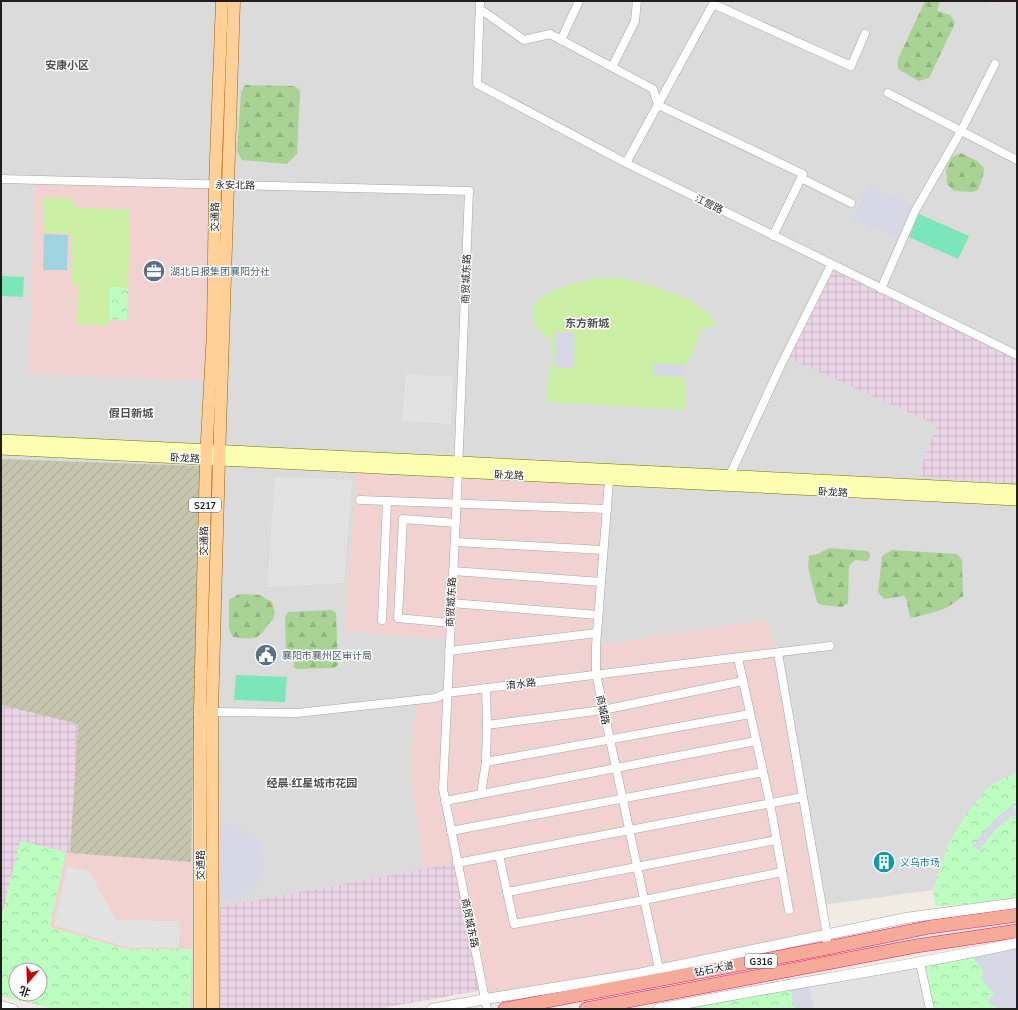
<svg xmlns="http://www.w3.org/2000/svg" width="1018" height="1010" font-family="Mulish,'Noto Sans SC',sans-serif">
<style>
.residential{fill:#dcdbdb;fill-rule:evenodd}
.commercial{fill:#f2d1d1}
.industrial{fill:url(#industrial-grid)}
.railway{fill:#ead4e6}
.construction{fill:url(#construction-furrows)}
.grass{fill:#caeea4}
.forest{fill:url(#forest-firs)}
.park{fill:url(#park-crowns);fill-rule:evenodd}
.pitch{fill:#7ae6ba}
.parking{fill:#e2e2e2}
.plaza{fill:#d7d7e6}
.water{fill:#a0d4e1}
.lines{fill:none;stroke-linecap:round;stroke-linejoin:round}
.minor-casing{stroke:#a5a5a5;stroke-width:9}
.tertiary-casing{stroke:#a5a5a5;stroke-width:11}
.secondary-casing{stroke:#6f7a00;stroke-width:12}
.primary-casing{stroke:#986300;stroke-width:13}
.trunk-casing{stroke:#e91562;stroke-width:14}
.minor{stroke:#fff;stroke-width:8}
.tertiary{stroke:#fff;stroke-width:10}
.secondary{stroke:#fcffb2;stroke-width:11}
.primary{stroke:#ffd199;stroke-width:12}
.trunk{stroke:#f6aa9a;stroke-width:13}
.labels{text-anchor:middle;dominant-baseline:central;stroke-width:3;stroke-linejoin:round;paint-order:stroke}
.shield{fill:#fff;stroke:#626262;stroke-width:1}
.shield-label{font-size:9px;font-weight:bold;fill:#1e1e1e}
.street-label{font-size:10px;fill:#1e1e1e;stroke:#fff}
.service-label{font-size:10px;fill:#4e5e75;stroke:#fff;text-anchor:start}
.culture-label{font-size:10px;fill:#0d838f;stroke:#fff;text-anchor:start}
.neighbourhood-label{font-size:11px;font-weight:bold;fill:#515151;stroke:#fff}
</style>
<defs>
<pattern id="industrial-grid" width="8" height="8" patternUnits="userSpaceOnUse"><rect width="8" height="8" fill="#ead4e6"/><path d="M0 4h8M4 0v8" fill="none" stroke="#c8b6c5"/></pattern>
<pattern id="construction-furrows" width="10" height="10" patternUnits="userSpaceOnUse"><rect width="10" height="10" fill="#c5c5ae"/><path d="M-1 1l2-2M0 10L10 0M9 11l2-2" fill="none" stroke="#a9a995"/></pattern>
<pattern id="forest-firs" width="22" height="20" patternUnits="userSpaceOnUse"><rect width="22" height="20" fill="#a8d394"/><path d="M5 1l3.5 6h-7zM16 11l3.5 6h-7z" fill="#90b57f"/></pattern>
<pattern id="park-crowns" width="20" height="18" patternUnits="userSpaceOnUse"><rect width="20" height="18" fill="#bcfec0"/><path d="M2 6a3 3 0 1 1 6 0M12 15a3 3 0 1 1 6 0" fill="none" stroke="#a1d9a5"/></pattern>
</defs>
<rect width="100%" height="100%" fill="#f0ebe3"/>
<!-- residential -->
<path class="residential" d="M1,1h979l37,5v767l-25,11 -44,61 -15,45 -111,15 -445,104h-320l-56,-13zM16,970h24v24h-24z"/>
<!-- commercial -->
<g class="commercial">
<path d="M35,179l180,6 -5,196 -181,-7z"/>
<path d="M357,467l252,14 -13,165 170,-26 12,33 49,282 -341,64 -29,-136 -33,6 -10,-69 -3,-43 6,-57 30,-7 2,-53 -104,-9z"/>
<path d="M66,852l125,10 1,87h-67l-76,-22z"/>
</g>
<!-- industrial -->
<g class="industrial">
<path d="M833,270l184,90v125l-99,-9 19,-51 -149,-67z"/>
<path d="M1,705l77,19 -8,129 -50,-12 -19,78z"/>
<path d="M457,863l26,127 -106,19h-157v-102z"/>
</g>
<!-- railway -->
<path class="railway" d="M980,1h37v5z"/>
<!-- construction -->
<path class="construction" d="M1,459l199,7 -9,396 -121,-9 8,-129 -77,-19z"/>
<!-- grass -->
<g class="grass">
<path d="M44,197l29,2v8l57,3 -2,78h-18l-1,38 -33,-2 3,-38 -7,-1v-51l-29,-2z"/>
<path d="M594,278h28l41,11 23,9 21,14 11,13 -17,4 -8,23 -6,8 -2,17v33l-139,-8 7,-61c-18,-12 -21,-13 -20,-35l10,-11 21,-8z"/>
</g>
<!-- forest -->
<g class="forest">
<path d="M925,1h15l-3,10 13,4 5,8 -26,55 -10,3 -21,-12v-10z"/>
<path d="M245,85l49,1 6,4 -3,64 -10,10 -45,-4 -5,-8 4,-60z"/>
<path d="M961,153l16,8 7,7 -1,8 -5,14 -5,2 -19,-1 -7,-7 -1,-14 6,-13z"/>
<path d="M829,548l40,3 1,6 -3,4 -12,-1 -6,6 -1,37 -6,4 -20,-2 -5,-3 -9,-35 1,-11 9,-2z"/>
<path d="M892,550l65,4 5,6 1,36c-19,16 -29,16 -52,22 -5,-10 -1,-14 -7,-22l-20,3 -6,-7 4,-36z"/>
<path d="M239,594l21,1 12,7 3,11 -2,7c-7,5 -7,9 -12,14 -7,7 -19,4 -28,3l-4,-8v-29z"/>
<path d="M332,610l4,3 2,52 -4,3 -37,1 -3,-2 -1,-8 -7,-5 -1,-37 3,-5z"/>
</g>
<!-- park -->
<g class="park">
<path d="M110,287l18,1 -1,32 -18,-1z"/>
<path d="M1017,773v128l-82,5 -2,-16 15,-45 19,-32 25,-29z"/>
<path d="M20,841l46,11 -16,75 75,22h67l-2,60h-133l-56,-13v-77zM16,970h24v24h-24z"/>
<path d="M973,953l44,56h-87l-10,-46z"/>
<path d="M790,985l4,24h-124z"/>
</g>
<!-- pitch -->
<g class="pitch">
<path d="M919,214l50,22 -11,23 -49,-22z"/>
<path d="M1,276l23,1 -1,20 -22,-1z"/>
<path d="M236,675l51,2 -2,25 -51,-2z"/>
</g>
<!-- parking -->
<g class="parking">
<path d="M406,374l47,3 -2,47 -49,-3z"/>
<path d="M275,477l77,3 -8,103 -77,4z"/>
<path d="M67,867l22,4 27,49 64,1 -1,26h-54l-71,-22z"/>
<path d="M920,963l10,46h-116l-6,-27z"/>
</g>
<!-- plaza -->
<g class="plaza">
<path d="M868,186l50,21 -16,33 -49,-21z"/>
<path d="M556,332l19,1 -1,35 -20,-1z"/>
<path d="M654,363l32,2 -1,12 -32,-2z"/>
<path d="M1012,805l5,10 -5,1 -17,14 -12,15 -3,6 -8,-4 21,-26z"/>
<path d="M213,822l15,1 14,6 13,9 6,9 4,22 -6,14 -17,14 -29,6z"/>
<path d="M1017,943v66h-19l-11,-7 7,-8 -13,-16 2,-7 -7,-9 -3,-9z"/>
<path d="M808,982l6,27h-20l-4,-24z"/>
</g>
<!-- water -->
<path class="water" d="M44,234l24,1 -1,35h-24z"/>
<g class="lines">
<!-- minor casing -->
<g class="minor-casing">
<g id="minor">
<path d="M480,1l-3,83 149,79 391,192"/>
<path d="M480,9l44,31 26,-6 103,55 5,16 145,69 -30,62"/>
<path d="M561,40l18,-39"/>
<path d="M612,67l23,-46 2,-20"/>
<path d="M888,93l129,67"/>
<path d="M626,163l87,-159 138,62 14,-32"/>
<path d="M801,178l50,25"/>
<path d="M1,179l468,12 -11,281 -15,317 44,220"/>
<path d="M881,289l34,-78 46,-80 34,-67"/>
<path d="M730,475l50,-108 51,-102"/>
<path d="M609,481l-13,165v28l63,295"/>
<path d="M360,500l247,9"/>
<path d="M455,542l148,8"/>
<path d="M453,571l148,11"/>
<path d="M451,603l147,12"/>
<path d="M382,620l5,-119"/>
<path d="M450,623l-52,-5 5,-99 53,4"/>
<path d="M449,651l148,-18"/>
<path d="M778,653l49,282v13"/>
<path d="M738,658l32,145 19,107"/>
<path d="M486,688l1,37"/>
<path d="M212,712l85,1 138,-15 12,-5 383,-47"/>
<path d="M486,762l1,-37 116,-15 140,-29"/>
<path d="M481,794l5,-32 264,-48"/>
<path d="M445,801l311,-60"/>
<path d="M451,831l312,-59"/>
<path d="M499,855l15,69 130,-24 138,-28"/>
<path d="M457,863l346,-66"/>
<path d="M507,892l269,-52"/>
<path d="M920,963l10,46"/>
</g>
</g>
<!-- tertiary casing -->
<g class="tertiary-casing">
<g id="tertiary">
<path d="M1,1006l12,3"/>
<path d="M432,1009l54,-10 152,-25 268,-56 111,-15"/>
<path d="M658,1009c119,-24 240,-40 359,-66"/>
</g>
</g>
<!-- secondary casing -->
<g class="secondary-casing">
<g id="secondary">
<path d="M1,440l458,22 558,28"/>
<path d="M1,449c339,16 677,35 1016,51"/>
</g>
</g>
<!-- primary casing -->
<g class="primary-casing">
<g id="primary">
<path d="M200,1009v-299l6,-251 7,-128 2,-146 7,-184"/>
<path d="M213,1009l-1,-297 7,-252 15,-459"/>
</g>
</g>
<!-- trunk casing -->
<g class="trunk-casing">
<g id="trunk">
<path d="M505,1009l322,-61 103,-21 87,-12"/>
<path d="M586,1009l330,-63 101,-15"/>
</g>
</g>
<!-- minor -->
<use href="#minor" class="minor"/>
<!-- tertiary -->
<use href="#tertiary" class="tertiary"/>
<!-- secondary -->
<use href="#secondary" class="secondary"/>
<!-- primary -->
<use href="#primary" class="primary"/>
<!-- trunk -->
<use href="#trunk" class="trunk"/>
</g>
<!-- icons -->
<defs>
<g id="office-disc" transform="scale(1.15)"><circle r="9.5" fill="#5c6f8a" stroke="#fff"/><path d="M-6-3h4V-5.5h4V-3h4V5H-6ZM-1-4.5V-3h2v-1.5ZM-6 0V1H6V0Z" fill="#fff"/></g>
<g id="civic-disc" transform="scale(1.15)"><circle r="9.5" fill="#5c6f8a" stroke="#fff"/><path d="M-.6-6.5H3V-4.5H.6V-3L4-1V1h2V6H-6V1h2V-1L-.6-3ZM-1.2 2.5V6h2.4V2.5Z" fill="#fff"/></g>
<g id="building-disc" transform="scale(1.15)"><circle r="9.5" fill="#0f9aa8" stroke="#fff"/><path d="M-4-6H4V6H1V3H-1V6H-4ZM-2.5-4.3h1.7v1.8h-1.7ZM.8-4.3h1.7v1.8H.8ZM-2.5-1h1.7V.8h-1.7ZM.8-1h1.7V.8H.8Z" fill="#fff"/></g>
</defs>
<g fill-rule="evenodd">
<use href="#office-disc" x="154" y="271"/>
<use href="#civic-disc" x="266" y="655"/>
<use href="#building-disc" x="884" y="862"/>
</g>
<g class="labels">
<!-- shield labels -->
<g class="shield">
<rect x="189" y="498" width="32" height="14" rx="3"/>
<rect x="745" y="954" width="32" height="14" rx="3"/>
</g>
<g class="shield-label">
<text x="205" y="505">S217</text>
<text x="761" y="961">G316</text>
</g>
<!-- street labels -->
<g class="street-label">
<text transform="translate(235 185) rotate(1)">永安北路</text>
<text transform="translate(709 204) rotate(26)">江营路</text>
<text transform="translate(215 217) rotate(-89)">交通路</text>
<text transform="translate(466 279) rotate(-88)">商贸城东路</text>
<text transform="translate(185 458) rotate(3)">卧龙路</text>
<text transform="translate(509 475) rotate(3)">卧龙路</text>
<text transform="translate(833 492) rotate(3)">卧龙路</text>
<text transform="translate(204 541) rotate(-89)">交通路</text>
<text transform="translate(451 602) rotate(-87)">商贸城东路</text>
<text transform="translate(521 684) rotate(-7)">淯水路</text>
<text transform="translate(603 710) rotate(78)">商城路</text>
<text transform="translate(200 865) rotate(-90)">交通路</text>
<text transform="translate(470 923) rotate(78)">商贸城东路</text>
<text transform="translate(714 969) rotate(-11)">钻石大道</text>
</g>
<!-- service labels -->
<g class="service-label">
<text x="170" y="271">湖北日报集团襄阳分社</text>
<text x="282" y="655">襄阳市襄州区审计局</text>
</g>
<!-- culture labels -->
<g class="culture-label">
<text x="900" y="862">义乌市场</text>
</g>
<!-- neighbourhood labels -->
<g class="neighbourhood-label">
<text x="67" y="65">安康小区</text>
<text x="587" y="323">东方新城</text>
<text x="131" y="413">假日新城</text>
<text x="312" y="783">经晨·红星城市花园</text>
</g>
</g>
<!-- border -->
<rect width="1018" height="1010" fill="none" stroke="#1e1e1e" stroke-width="4"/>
<!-- north arrow -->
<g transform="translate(28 982) rotate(199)"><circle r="19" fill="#ffffff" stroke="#a5a5a5"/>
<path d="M0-3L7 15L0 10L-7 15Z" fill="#cc0004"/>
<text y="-6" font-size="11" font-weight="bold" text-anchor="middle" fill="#1e1e1e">北</text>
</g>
</svg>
